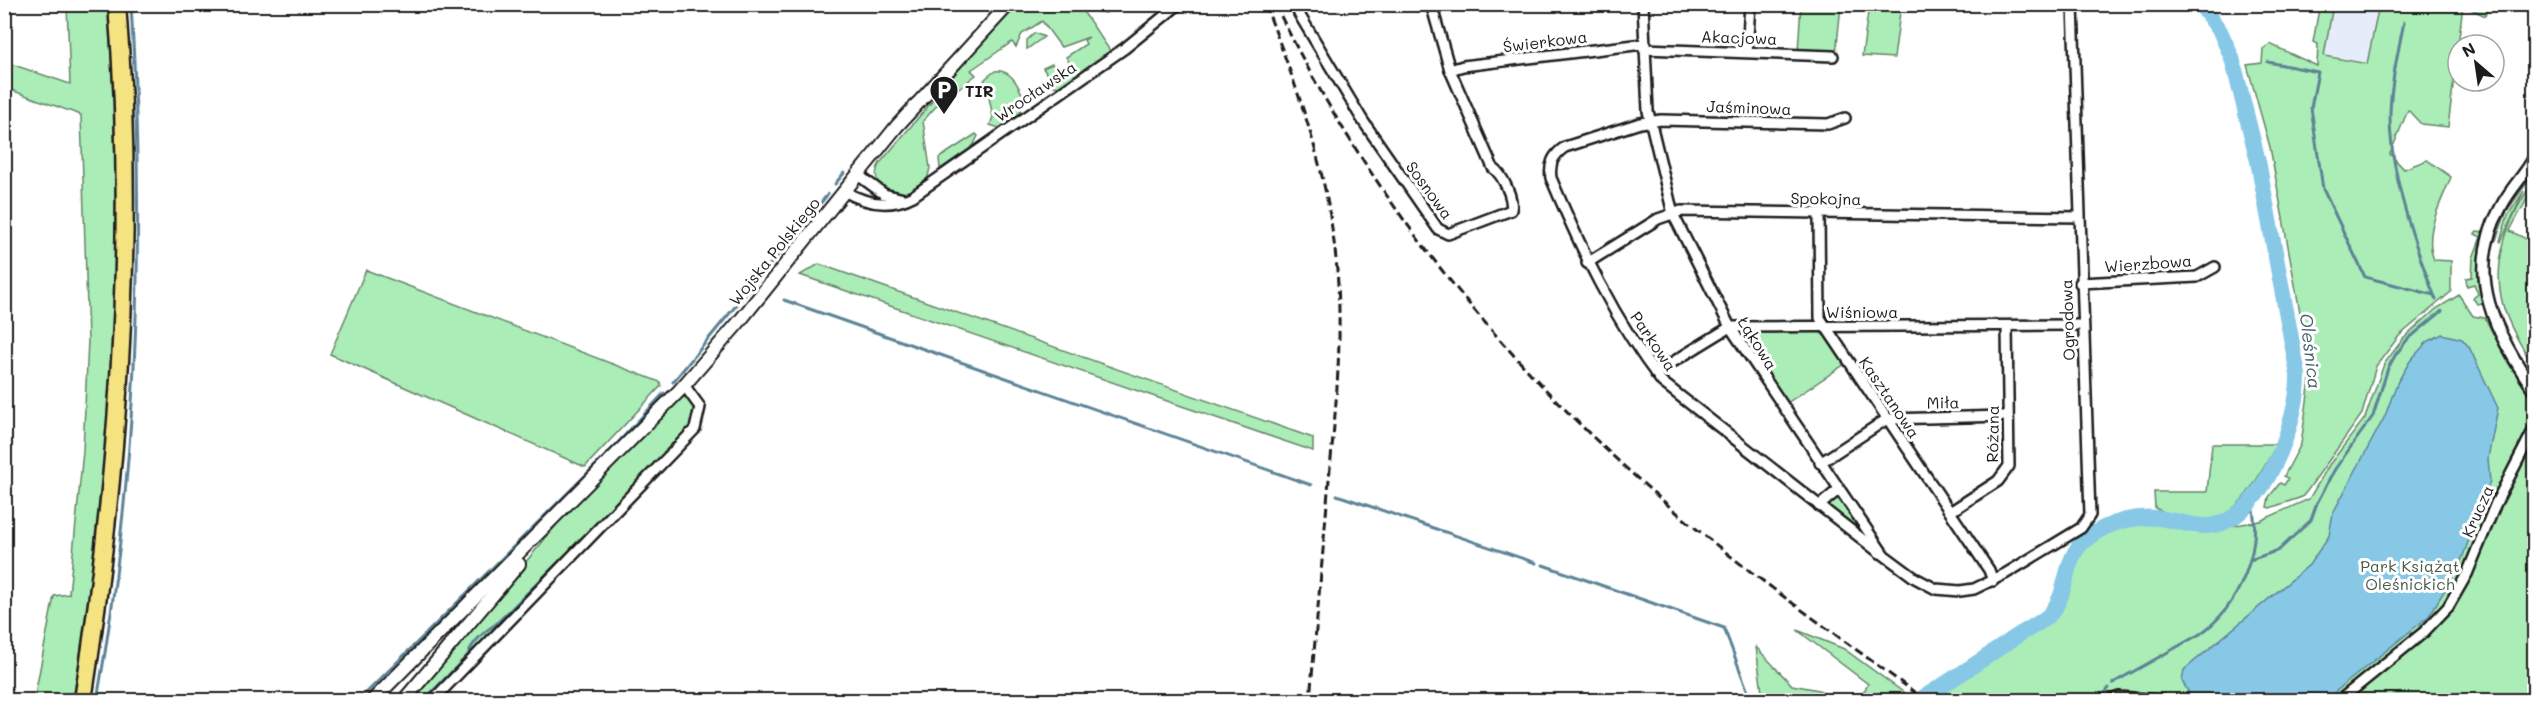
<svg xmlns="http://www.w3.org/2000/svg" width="2539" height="705" font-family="Mali,sans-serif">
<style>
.built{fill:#e6ecfa}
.green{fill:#abedb6;stroke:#648469;stroke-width:1.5}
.water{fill:#87c8e7;stroke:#5c8396;stroke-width:1.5}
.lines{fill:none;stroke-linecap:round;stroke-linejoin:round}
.stream{stroke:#5c8396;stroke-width:3}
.river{stroke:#87c8e7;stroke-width:16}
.minor-casing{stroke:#1c1c1c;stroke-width:14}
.tertiary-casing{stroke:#1c1c1c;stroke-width:15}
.secondary-casing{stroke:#1c1c1c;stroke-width:16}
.motorway-casing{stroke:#1c1c1c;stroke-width:21}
.minor{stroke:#fff;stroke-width:9}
.tertiary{stroke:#fff;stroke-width:10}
.secondary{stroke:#fff;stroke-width:12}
.motorway{stroke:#f5e382;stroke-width:16}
.rail{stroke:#1c1c1c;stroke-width:3;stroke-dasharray:9 4.5;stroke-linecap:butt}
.labels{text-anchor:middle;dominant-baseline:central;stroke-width:6;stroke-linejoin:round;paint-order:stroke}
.street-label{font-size:16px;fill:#1c1c1c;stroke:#fff}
.poi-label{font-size:16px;font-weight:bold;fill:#1c1c1c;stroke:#fff;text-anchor:start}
.park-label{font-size:16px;fill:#475b4a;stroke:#fff}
.water-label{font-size:18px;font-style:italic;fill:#47616d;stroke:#fff}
</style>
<rect width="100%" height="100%" fill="#fff"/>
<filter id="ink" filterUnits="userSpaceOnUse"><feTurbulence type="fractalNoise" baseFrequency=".0167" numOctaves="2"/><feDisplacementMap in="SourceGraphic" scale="12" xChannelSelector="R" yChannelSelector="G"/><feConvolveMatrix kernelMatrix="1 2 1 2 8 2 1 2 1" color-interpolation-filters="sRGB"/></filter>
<g filter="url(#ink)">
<!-- built -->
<path class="built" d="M2320,5h59l-7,66 -55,-5z"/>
<!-- green -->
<g class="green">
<path d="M67,5h41c17,232 4,466 -35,695h-39l20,-104 15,-2 14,-143 5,-111 -7,-225 -76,-27v-26l65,22z"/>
<path d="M1019,5h89l-2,8 -24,-3 29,42 -51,35 -6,-1 -11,-18 9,-4 8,9 11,-8 -5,-8 20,-13 -2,-4 5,-3 -28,10 -19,-26 -20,13 -6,13 -4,-5 -41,28 5,5 -37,28 -16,18 7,47 -3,12c-6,5 -13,11 -20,13 -19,4 -39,-11 -27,-30l108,-128z"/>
<path d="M1801,5h40l-5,49 -38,-3z"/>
<path d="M1869,5h32l-7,53 -32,-2z"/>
<path d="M2316,5h17l-9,51 43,8 12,-59h110l-4,11 -22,-11 -15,122 -27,-3 -13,-14 -18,44 14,15 23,-9 24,17c-10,26 -28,55 -17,83l17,1v31l-52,44 -23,30 -14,48 -55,77 -5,6 -32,11 -3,-1 2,-10 11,-14 4,2 4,-6 -4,-3 17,-32 10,-71 -41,-226 -23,-82 15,-2 1,-14 7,-5 47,22 1,-22 -5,-2 6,-33 -4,-1z"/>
<path d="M1035,33l9,4 -17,12v-9z"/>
<path d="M995,71c16,-2 23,14 29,27l-4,15 -21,15 -9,-3 3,-8 -5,-24 -6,-9 4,-6z"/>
<path d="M976,134l2,2 -5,10 -33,23 -1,-11z"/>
<path d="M2534,168v5l-27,38 -11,29h-2l12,-31z"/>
<path d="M2534,182c1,6 -20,39 -24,49l24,12v123c-29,-44 -45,-77 -28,-131 6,-19 16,-38 28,-53z"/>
<path d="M2524,191l-23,51 -1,-1 8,-26z"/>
<path d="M2477,232l8,1 -5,30 3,40 -6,1 -4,-6 5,-4 -4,-10 -7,2 -1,-8 6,-1 1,-19 8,-21 -6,-3z"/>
<path d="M819,264l494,174v13l-513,-176z"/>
<path d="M366,270l294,112 1,4 -76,81 -255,-113z"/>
<path d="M2459,295l14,21 12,2 24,46 25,36v300h-595l-5,-3 122,-83 21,-59 29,-23 26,-10 20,-1 61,8 47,-8 49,-22 20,-34 36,-47 19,-54 19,-25 33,-30z"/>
<path d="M1758,331h60l8,6 19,27 -58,39 -39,-59 3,-10z"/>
<path d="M687,396l4,2 6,13 -5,14 -220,227 -2,7 -41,41h-18l148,-178 120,-123z"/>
<path d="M2212,444h65c-30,54 -52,101 -122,64l-1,-16h53z"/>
<path d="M1837,499l4,2 25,37 -39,-30 3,-5z"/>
<path d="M1797,630l47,19 70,51h-78l26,-5 6,-11z"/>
<path d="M1756,647l36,38 27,5 16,10h-72z"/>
</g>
<!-- water -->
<path class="water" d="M2442,334l20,5 7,8 29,61 -10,50 2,24 -31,85 -30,49 -104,84h-132l-11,-19 2,-11 125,-105 20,-29 4,-23 52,-97 12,-33 13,-22 17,-19z"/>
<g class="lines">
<!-- stream -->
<g class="stream">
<path d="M2404,22c-6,30 -13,60 -14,91 -1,57 25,134 46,187"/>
<path d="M2268,62l50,10 -7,36 12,81 42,88 69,18"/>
<path d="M835,184l9,-11"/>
<path d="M784,300l527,185"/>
<path d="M673,382l155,-188"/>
<path d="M1337,495l199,68"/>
<path d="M2250,560l29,-10 32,-30 6,-17 18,-34 38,-53 15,-48 8,-14 11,-14 35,-29"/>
<path d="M1543,565l181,63 27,72"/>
<path d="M2113,683l87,-49c39,-27 64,-86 51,-133"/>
<path d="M97,700c41,-228 48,-464 34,-696"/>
<path d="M359,700l255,-253 50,-54"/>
<path d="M424,700l44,-45c3,-12 18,-25 28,-31l98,-97"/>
<path d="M2099,700l10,-12"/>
</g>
<!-- river -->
<path class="river" d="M1919,700c33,-20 66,-42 98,-64 11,-7 26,-14 34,-23 19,-22 11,-53 34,-73 23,-19 56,-27 85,-20 14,3 30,8 45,5 49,-10 84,-106 83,-150l-40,-214 -26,-103 -12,-27 -20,-27"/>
<!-- minor casing -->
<g class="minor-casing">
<g id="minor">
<path d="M1298,4l1,10 64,107 75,108 10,5 58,-22 5,-2c3,-12 -9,-36 -18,-42l-43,-98 -19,-66"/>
<path d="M1643,4l5,107 25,103 57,113 154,228 31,23 21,11 24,2 14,-2 31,-15 76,-46 9,-13 -17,-511"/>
<path d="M1644,49l189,7"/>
<path d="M1747,52l3,-48"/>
<path d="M1450,70l13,-4 180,-22"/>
<path d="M1845,118l-17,6 -167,-4 -21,3 -75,24c-12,8 -16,17 -14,31 30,71 63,142 111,204l218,171"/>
<path d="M858,175l26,19 20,5"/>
<path d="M844,191c22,13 46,17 69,5l212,-148 54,-44"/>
<path d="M1819,213l1,105 169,252 4,11"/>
<path d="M1587,263l71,-44 23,-8 397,6"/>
<path d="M2080,283l117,-6 18,-10"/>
<path d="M1655,373l75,-46 352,-2"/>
<path d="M1820,463l67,-44 120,-3"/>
<path d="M1819,506l19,-16"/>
<path d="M1950,512l48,-31 11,-15 -2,-139"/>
<path d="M433,700l262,-271 5,-22 -16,-22"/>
<path d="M2112,700l7,-3 42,3"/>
<path d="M2340,700l84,-68 24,-25 19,-33 29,-71 38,-74"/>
</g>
</g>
<!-- tertiary casing -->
<g class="tertiary-casing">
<path id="tertiary" d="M2534,158c-9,17 -24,31 -33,49 -38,68 -5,126 33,183"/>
</g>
<!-- secondary casing -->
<g class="secondary-casing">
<g id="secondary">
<path d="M373,700l306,-309 60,-69 158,-196 112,-122"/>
<path d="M404,700l115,-136"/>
</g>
</g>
<!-- motorway casing -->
<g class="motorway-casing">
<path id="motorway" d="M83,700c36,-229 53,-463 34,-696"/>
</g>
<!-- minor -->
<use href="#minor" class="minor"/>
<!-- tertiary -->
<use href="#tertiary" class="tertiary"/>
<!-- secondary -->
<use href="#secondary" class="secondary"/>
<!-- motorway -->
<use href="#motorway" class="motorway"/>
<!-- rail -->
<g class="rail">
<path d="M1265,4c29,76 57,150 68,231 12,81 4,163 -4,244 -6,74 -13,148 -19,221"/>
<path d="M1275,4c95,198 240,373 407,513 78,65 162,123 243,183"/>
</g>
</g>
</g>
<!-- icons -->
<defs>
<g id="parking-pin" transform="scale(1.5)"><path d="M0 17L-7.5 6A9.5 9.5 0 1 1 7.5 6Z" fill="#1c1c1c" stroke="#fff"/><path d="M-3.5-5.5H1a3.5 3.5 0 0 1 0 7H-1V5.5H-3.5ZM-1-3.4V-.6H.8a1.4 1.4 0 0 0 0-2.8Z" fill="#fff"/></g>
</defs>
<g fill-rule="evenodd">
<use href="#parking-pin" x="944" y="90"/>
</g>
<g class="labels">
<!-- street labels -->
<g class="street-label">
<text transform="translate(1739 37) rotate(2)">Akacjowa</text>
<text transform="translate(1545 41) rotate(-7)">Świerkowa</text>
<text transform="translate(1035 91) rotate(-34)">Wrocławska</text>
<text transform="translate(1749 107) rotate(2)">Jaśminowa</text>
<text transform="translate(1430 190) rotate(54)">Sosnowa</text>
<text transform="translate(1826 198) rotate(1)">Spokojna</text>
<text transform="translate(774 251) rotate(-51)">Wojska Polskiego</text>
<text transform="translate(2148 263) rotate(-4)">Wierzbowa</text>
<text x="1862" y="311">Wiśniowa</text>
<text transform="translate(2067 320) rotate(-92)">Ogrodowa</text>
<text transform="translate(1654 341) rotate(56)">Parkowa</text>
<text transform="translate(1758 343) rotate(58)">Łąkowa</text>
<text transform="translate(1890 397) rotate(56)">Kasztanowa</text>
<text transform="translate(1943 402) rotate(-1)">Miła</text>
<text transform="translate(1992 434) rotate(-89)">Różana</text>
<text transform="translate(2477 511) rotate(-66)">Krucza</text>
</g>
<!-- poi labels -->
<g class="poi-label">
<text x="965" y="90">TIR</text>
</g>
<!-- park labels -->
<g class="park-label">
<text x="2410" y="565">Park Książąt<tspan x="2410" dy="18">Oleśnickich</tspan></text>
</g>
<!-- water labels -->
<g class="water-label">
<text transform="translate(2311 351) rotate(83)">Oleśnica</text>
</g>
</g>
<!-- margin -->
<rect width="2539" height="705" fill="none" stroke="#fff" stroke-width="24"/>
<rect x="12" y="12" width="2515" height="681" fill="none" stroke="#1c1c1c" stroke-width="2" filter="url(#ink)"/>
<!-- north arrow -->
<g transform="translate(2476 63) rotate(331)"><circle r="28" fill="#ffffff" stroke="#a4a4a4" stroke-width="1.5"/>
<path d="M0-4.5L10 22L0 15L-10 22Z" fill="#1c1c1c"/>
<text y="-9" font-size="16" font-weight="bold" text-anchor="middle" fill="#1c1c1c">N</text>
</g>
</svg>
